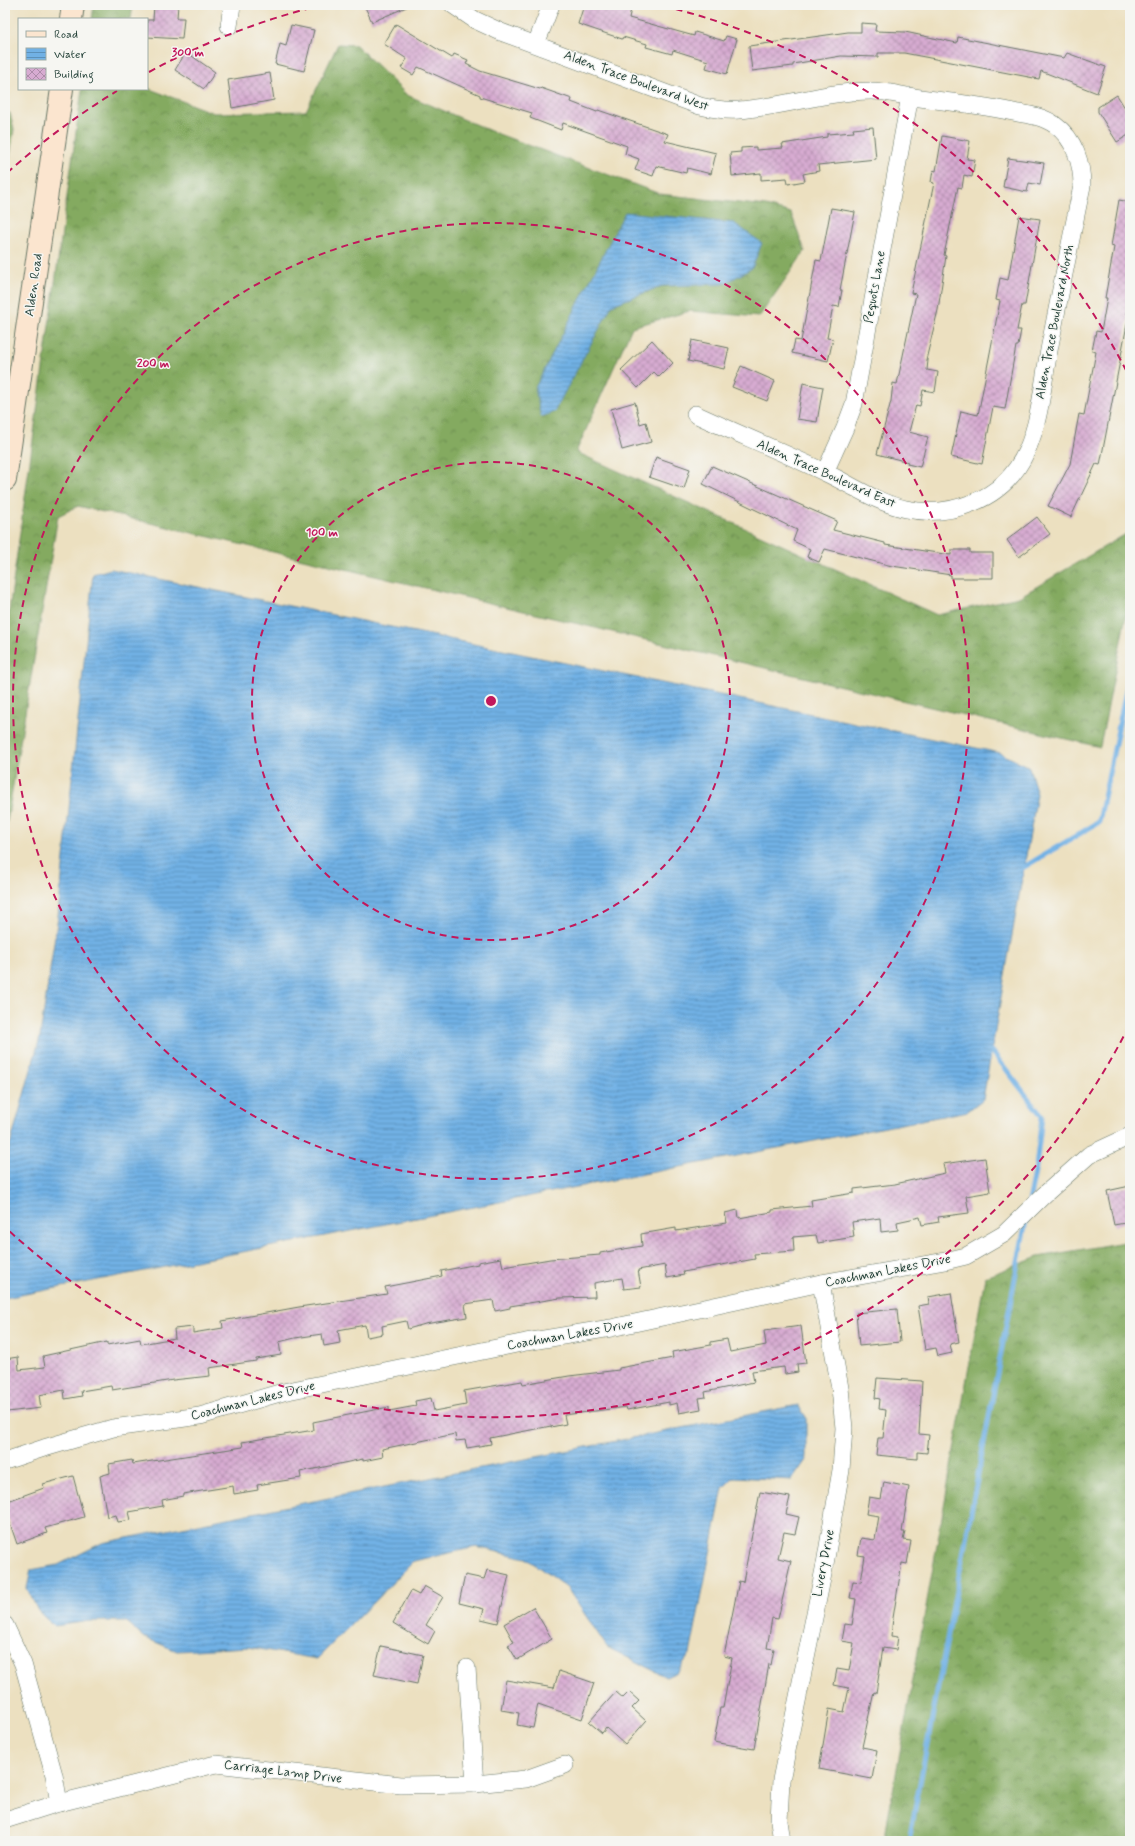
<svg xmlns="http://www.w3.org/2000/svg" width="1135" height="1846" font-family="Mynerve,sans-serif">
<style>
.forest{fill:url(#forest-crowns);stroke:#52744a;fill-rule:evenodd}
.water{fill:url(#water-rules);stroke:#48778c}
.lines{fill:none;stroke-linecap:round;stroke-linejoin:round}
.stream{stroke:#71b1e5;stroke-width:5}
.building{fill:url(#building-cross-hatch)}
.street-casing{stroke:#677665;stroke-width:18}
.secondary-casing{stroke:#677665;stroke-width:24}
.street{stroke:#fff;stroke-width:17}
.secondary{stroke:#fbe5cf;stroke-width:22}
.ring{fill:none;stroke:#c2185b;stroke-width:2;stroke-dasharray:7 5}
.labels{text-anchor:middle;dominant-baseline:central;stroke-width:3;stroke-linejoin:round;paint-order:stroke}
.street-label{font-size:13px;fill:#1f3d34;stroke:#f6f6f2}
.centre{fill:#c2185b;stroke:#f6f6f2;stroke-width:2}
.ring-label{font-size:12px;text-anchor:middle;font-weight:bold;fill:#c2185b;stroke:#f6f6f2;stroke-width:3;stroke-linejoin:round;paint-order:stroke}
</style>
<defs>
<pattern id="forest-crowns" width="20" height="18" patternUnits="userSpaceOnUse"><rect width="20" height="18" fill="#84aa60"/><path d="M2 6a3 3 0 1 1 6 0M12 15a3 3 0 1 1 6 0" fill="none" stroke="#6b8c50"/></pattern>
<pattern id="water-rules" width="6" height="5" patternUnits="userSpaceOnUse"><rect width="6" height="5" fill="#71b1e5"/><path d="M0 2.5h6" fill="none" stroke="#5c91ba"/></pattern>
<pattern id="building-cross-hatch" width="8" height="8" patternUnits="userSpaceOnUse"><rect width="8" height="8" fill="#d7abd1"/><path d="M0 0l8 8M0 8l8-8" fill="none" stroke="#ae8caa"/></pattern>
</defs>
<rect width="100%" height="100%" fill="#f6f6f2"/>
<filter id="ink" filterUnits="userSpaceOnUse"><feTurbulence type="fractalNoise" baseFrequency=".025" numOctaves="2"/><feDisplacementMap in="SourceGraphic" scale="8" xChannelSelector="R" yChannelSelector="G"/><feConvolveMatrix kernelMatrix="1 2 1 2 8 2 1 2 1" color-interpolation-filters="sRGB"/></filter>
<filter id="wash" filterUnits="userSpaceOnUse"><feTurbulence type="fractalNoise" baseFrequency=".012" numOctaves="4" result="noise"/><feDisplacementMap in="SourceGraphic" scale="16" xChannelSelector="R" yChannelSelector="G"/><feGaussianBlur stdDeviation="0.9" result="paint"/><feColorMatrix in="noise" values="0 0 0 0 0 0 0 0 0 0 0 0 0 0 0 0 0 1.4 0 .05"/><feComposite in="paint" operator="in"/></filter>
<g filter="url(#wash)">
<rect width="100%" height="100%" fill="#ece0c0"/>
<!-- forest -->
<g class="forest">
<path d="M94,5h39l-2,14h-39z"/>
<path d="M338,44l18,1 51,50 86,37 167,62 106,12 25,7 14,38 -46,66 -69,-6 -58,16 -56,125 361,163 82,-18 107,-63 4,6v55l-30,152 -1022,-241 -20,10 -53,317v-193l77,-551 65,-1 67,25 92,-2zM734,223l-10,61 -62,2 -50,19z"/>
<path d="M5,112l5,1 4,16 -9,63z"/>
<path d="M1130,1241v600h-246l101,-564 53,-20z"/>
</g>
<!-- water -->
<g class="water">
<path d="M625,212l109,11 28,20 -10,25 -28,16 -62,2 -50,19 -58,107 -13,5 -6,-29z"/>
<path d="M111,569l889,184 29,14 8,27 -54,305 -15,12 -963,187v-135l35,-126 18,-121 35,-342z"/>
<path d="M798,1405l8,12v43l-14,20 -58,-3 -11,11 -33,166 -13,18 -11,5 -59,-30 -40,-59 -41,-30 -50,-11 -62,14 -97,98 -69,-12 -71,4 -34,-14 -18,-16h-36l-35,5 -16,-15 -11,-23 4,-18 27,-5 44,-22z"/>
</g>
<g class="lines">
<!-- stream -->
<g class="stream">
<path d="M1024,867l75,-45 31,-151"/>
<path d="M992,1051l50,65 -6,51 -7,35"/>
<path d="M909,1841l117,-621"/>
</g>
</g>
<g id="blocks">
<!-- building -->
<g class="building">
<path d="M154,5h24l-1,13h7l-2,21 -35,-2v-17h6z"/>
<path d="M364,5h47l-39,17z"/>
<path d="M584,5h35l12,4 -2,9 65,18 1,-4 29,9 2,-5 11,3 -10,35 -21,-6 2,-7 -35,-11 -1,4 -26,-7 1,-3 -24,-7 -1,2 -44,-15z"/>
<path d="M861,23l15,1 -1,7 30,1 52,11 1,-6 106,21 3,-5 39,14 -9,26 -56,-22 -2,8 -135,-26h-26v4l-37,-1 -48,8v2l-41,5 -3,-25 99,-14h13z"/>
<path d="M396,24l56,34 2,-4 14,6 -2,4 14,7 60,18 1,-1 31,11 -1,3 26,10 1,-2 70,24 -3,7 51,12 -5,21 -24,-6 -1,5 -30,-7 -3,10 -18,-6 4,-11 -14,-5 2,-8 -64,-23 -2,7 -31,-12 2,-5 -52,-16v-2l-62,-28 -5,8 -12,-7 6,-9 -23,-15z"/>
<path d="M291,25l23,5 -10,41 -29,-7 5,-20 6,2z"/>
<path d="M186,52l29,20 -11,17 -29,-19z"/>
<path d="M270,73l4,27 -42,8 -4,-28z"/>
<path d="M1117,95l13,21v18l-13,8 -19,-30v-5z"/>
<path d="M873,127l3,32 -58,6 1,6 -16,3 2,7 -17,3 -1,-6 -26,2v-7l-29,3 -2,-23 11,-1v-4l15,-1v3l27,-2 -1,-4 45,-7v-3l27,-2 -1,-3z"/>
<path d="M942,136l28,5 -3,18 8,1 -3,17 -8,-2 -2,13 -4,-1 -14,68 2,1 -8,54 -12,50h2l-1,10 11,2 -3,20 -12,-2 -3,16 -4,-1 -7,27 19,5 -8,30 -13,-3 1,-2 -31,-8 14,-53 2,-18 4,1 19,-90 -5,-1 23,-110 -3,-1 2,-12 3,1z"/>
<path d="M1008,158l36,5 -4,22 -11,-2 -2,9 -24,-5z"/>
<path d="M1119,200l11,2v97l-3,15h2l-29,151 -4,-1 -25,53 -23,-11 22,-42 9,-50 5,1 12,-63 -4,-1 4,-20 5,1 6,-34h-2l9,-51 -3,-1z"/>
<path d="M831,208l24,4 -15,78h2l-3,17 -6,-1 -6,32 6,1 -5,22 -36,-8 3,-13 6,1 15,-81 5,1z"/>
<path d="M1019,216l21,3 -15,86h-3l-5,25h4l-3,16h-2l-11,63 -12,-2 -11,57 -31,-7 10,-46 17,4 22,-114 -4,-1 4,-22 8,2z"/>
<path d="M652,340l21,23 -14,14 -5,-5 -16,16 -17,-18z"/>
<path d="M692,340l37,8 -5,21 -36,-8z"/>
<path d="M741,366l34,15 -8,20 -35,-14z"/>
<path d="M803,383l20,4 -6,35 -20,-3z"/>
<path d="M635,402l5,22 6,-2 5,20 -29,8 -11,-41z"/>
<path d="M656,457l34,12 -6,20 -35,-12z"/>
<path d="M712,466l125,55 -4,9 52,13v2l66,10v-5h19v3h23v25h-42v-3l-59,-9 -67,-17 -6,13 -12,-5 3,-8 -17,-8 4,-11 -94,-46z"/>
<path d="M1037,517l13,17 -31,23 -12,-17z"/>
<path d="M985,1158l5,34 -24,4 3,17 -31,4 1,5 -17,3 -2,-8 -23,5 1,8 -17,2 -1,-14 -28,4 2,15 -36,6 -2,-8 -23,2 1,14 -40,3 1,5 -72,13 1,3 -17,3 -2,-13 -27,5 3,17 -17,2 -2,-11 -28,5 1,14 -35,1 -50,8v2l-15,3 -2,-11 -28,4 2,13 -42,7 -17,5 -2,-8 -24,5 1,8 -16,3 -2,-12 -27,5 2,13 -16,3 -2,-12 -27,4 -16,4 2,13 -25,4v2l-47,7 1,8 -37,4 -61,10 -1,-4 -30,5 1,5 -17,3 -1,-9 -25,5 2,13 -34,4 -2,-17v-36l13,-2 1,13 26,-3 -2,-11 64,-14v3l33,-6 1,5 34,-6 -1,-9 19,-2v6l30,-5 -1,-7 77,-14 88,-13 -2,-7 57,-11 -1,-5 37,-7v-2l23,-4 2,9 47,-8 50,-4v-2l42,-7 -1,-12 35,-6v3l51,-8 -2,-10 13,-3 1,8 33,-6v-2l40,-4 -1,-6 43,-7v-4l41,-5 50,-11 -2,-9z"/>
<path d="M1130,1186v36l-16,3 -7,-34z"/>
<path d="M951,1293l8,49 -9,2 2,9 -14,3 -2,-8 -11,2 -7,-44 11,-2 -1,-7z"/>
<path d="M897,1309l3,33 -41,4 -3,-33z"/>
<path d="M801,1326l5,37 -9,1 1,8 -13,2 -1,-7 -32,4 2,11 -49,10 1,5 -7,1 2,11 -22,4 -2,-10 -8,2v-3l-42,8 -1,-3 -62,8 2,9 -15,3v-1l-61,12 1,6 -24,4 -2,-8 -9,1 -1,-7 -73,15 1,8 -20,4v-2l-63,13 1,6 -44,7 1,5 -24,4 -1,-8 -50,8v2l-21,4 1,6 -34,6 2,8 -13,2 -2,-7 -9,2 -7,-41 10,-3 -1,-9 23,-4 1,4 110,-17 -1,-5 72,-12 -1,-8 76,-15v4l27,-5 -1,-5 16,-3 3,13 32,-6 -2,-14 58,-10 1,3 46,-8 50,-6v-2l54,-10 -1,-6 39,-7v-3l16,-3 3,13 36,-7 -2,-14z"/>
<path d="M877,1378l45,3 -3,53 10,1 -2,18 -10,-1v7l-41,-4 2,-17h5l3,-28 -7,-1 1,-10 -5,-1z"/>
<path d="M73,1476l11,41 -39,11 2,5 -30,11 -12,-35v-7l39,-14 -1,-4z"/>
<path d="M884,1482l25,5 -7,45h3l-2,8 8,1 -4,23 -5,-1 -9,55 -2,18 7,1 -2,13 -13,-2 -7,45 -2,-1 -12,55 15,3 -5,29 -53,-10 10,-60 15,3 5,-24 -15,-3 3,-16 12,2 5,-28 -12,-2 3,-17 7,1 4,-26 -6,-1 3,-17 8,1 4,-26 -7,-1 3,-17 14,2 4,-24 -13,-2 3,-17 12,2z"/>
<path d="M760,1492l30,5 -4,17 13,3 -4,17 -11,-2 -6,26 13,3 -13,58 -6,-1 -5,30 7,1 -3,16 -2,-1 -15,85 -40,-7 6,-34h3l9,-50 -8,-2 15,-75 4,1z"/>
<path d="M487,1570l22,5 -11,48 -17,-4 3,-10 -25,-6 6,-28 19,4z"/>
<path d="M424,1586l19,11 -17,28 9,6 -7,13 -35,-21 18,-32 8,4z"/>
<path d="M533,1607l19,32 -35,21 -9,-15 6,-3 -10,-18z"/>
<path d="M381,1646l42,9 -6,29 -43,-9z"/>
<path d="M559,1671l35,12 -12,36 -44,-15 -5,24 -16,-3 2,-12 -18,-3 5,-30 48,8z"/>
<path d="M616,1692l7,6 6,-6 10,9 -7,7 14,13 -21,24 -19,-17 -4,5 -13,-11z"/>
</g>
</g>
</g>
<g filter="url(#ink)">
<use href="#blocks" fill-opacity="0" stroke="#677665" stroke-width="1"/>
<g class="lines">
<!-- street casing -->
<g class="street-casing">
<g id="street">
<path d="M453,5l22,15 26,12 199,74c13,3 26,5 39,4 45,-3 88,-19 132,-19 15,0 28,4 42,6 35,5 70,8 105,16 13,2 26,4 37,12 20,14 27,39 27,61 -11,52 -21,103 -31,154 -13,61 -9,136 -79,163 -22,9 -42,11 -66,6 -29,-6 -54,-24 -80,-36 -43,-21 -88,-39 -131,-59"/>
<path d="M229,26l3,-21"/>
<path d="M536,44l15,-39"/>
<path d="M825,472l20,-44 9,-24 56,-308"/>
<path d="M5,1461l39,-13 69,-20 87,-12 83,-24 243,-50 85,-14 210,-45 124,-22 21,-5 38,-22 40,-39 45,-40 41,-19"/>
<path d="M5,1625l18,39 31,111 5,28"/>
<path d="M467,1668l8,116"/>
<path d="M5,1820l54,-17 157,-39 185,21 74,-1 51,-5 39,-14"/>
<path d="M782,1841l-3,-20 2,-41 44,-216 16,-94 3,-42 -4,-40 -19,-105"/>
</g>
</g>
<!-- secondary casing -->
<g class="secondary-casing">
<g id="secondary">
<path d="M71,19l2,-14"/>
<path d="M5,480l57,-391"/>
</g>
</g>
<!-- street -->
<use href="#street" class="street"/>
<!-- secondary -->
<use href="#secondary" class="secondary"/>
</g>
</g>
<!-- distance rings -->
<g class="ring">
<circle cx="491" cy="701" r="239"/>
<circle cx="491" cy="701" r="478"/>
<path d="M1129 1026A716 716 0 0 1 7 1229M7 173A716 716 0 0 1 117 91M149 72A716 716 0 0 1 318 6M664 6A716 716 0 0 1 1129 376"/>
</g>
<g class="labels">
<!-- street labels -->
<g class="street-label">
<text transform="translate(636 81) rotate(20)">Alden Trace Boulevard West</text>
<text transform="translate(34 285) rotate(-82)">Alden Road</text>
<text transform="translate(875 287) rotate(-80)">Pequots Lane</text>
<text transform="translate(1055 322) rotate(-79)">Alden Trace Boulevard North</text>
<text transform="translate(826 474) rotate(24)">Alden Trace Boulevard East</text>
<text transform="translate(888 1271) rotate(-11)">Coachman Lakes Drive</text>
<text transform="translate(570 1335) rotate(-10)">Coachman Lakes Drive</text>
<text transform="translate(253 1401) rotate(-14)">Coachman Lakes Drive</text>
<text transform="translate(824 1563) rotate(-79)">Livery Drive</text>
<text transform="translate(283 1772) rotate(7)">Carriage Lamp Drive</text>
</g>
</g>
<circle cx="491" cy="701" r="6" class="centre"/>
<g class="ring-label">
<text x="188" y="56">300 m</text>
<text x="153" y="367">200 m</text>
<text x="322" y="536">100 m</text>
</g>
<!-- margin -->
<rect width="1135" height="1846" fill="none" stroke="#f6f6f2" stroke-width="20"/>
<!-- legend -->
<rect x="18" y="18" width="130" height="72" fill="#f6f6f2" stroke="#a0aca6"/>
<rect x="26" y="31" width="20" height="6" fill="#fbe5cf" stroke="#a0aca6"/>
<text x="54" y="38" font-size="12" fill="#1f3d34">Road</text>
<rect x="26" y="48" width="20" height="12" fill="url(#water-rules)" stroke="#a0aca6"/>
<text x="54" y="58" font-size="12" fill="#1f3d34">Water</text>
<rect x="26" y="68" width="20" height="12" fill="url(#building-cross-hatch)" stroke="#a0aca6"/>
<text x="54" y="78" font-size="12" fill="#1f3d34">Building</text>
</svg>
